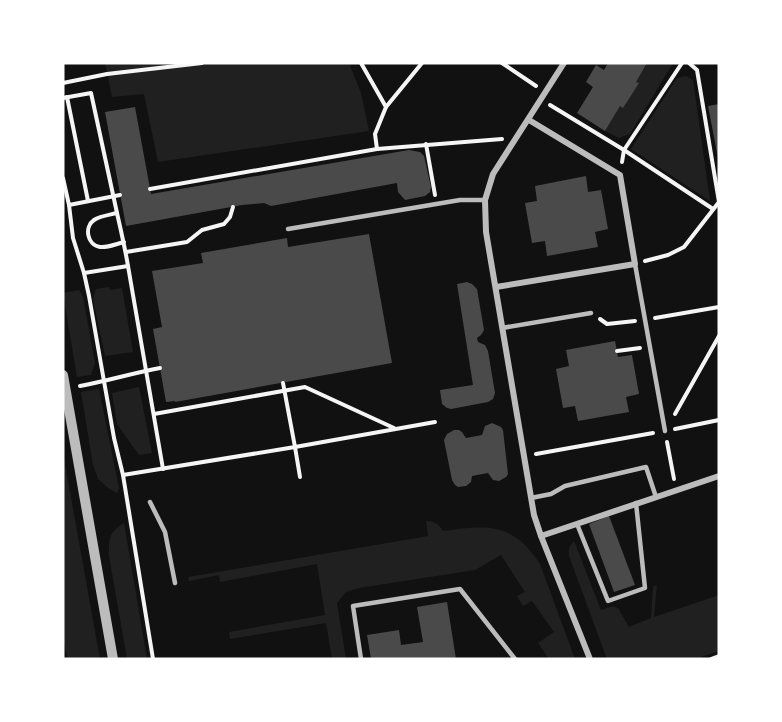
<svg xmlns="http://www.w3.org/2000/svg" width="782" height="722" font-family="'Titillium Web',sans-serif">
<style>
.green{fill:#202020}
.building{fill:#4a4a4a}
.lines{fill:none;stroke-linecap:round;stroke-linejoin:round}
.path{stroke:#f5f5f5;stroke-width:4}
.service{stroke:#bcbcbc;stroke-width:4.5}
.minor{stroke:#bcbcbc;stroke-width:6}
.tertiary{stroke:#bcbcbc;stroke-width:10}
</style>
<rect width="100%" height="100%" fill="#111"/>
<!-- green -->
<g class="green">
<path d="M105,63h244l12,30 8,38 -211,31 -14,-68 -32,3z"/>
<path d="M647,63h26l-43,71 -11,4 -14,-7 15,-25 18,-23 -2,-1z"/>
<path d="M686,76l7,4 17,121 -79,-52 46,-71z"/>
<path d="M109,287l1,3 12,-2 11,64 -28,4 -12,-57 3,-10z"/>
<path d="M79,290l4,7 12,66 -4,12 -14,2 -14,-84z"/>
<path d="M139,387l13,66 -13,2 -22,-31 -5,-31z"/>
<path d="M99,389l20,99 -2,5 -9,-5 -10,-9 -5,-14 -12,-73z"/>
<path d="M63,453l37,206h-32l-5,-19z"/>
<path d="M426,521c8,0 13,3 17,10 44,-6 70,-9 97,33l35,95h-26l-11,-16 16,-11 -22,-31 -9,5 -6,-10 8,-4 -24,-37 -26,15 -116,18 -13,4 -9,11 9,56h-14l-6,-36 -96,16 -1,-7 96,-17 -8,-51 -97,18 -1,-7 -30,6 -1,-4 240,-41z"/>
<path d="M124,523l23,136h-20l-18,-103c0,-17 -1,-23 15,-33z"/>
<path d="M574,541l27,69 12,-4 5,2 11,19 22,-9 2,-31 4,-2 -3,32 65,-22v56l-24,8h-88l-38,-103v-8z"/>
</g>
<!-- building -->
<g class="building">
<path d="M608,63h39l-11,19 3,1 -16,25 -3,-2 -15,25 -28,-18 16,-26 -7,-5 10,-17 8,5z"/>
<path d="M719,104v53l-1,1 -10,-52z"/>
<path d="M135,107l16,87 258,-44 11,2 4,4 7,31 -1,5 -5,4 -20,4 -7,-8 -1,-9 -126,23 -7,-3 -22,2 -116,21 -21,-114z"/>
<path d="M586,176l2,16 13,-2 7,39 -13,3 3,15 -51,9 -2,-15 -13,2 -7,-40 12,-2 -2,-15z"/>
<path d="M369,234l23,129 -217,39v-1l-9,1 -13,-73 9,-2 -10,-56 51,-8 -2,-10 86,-15 1,9z"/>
<path d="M467,282l5,2 5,5 7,41 -3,5 -4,3 1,4 7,3 3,6 7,42 -2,6 -5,3 -37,7 -4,-1 -5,-4 -2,-14 33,-5 -16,-101z"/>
<path d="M615,341l3,16 14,-2 7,39 -13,3 3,15 -51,9 -3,-15 -12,2 -7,-39 13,-3 -3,-16z"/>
<path d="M492,423l9,4 2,3 5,44 -2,3 -7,4 -6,-1 -5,-7 -16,3 -1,6 -5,4 -8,1 -3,-2 -3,-5 -8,-40 3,-6 7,-4h5l3,2 4,6 16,-3 3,-9z"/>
<path d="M609,516l26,69 -21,7 -25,-68z"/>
<path d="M447,602l9,57h-85l-4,-24 32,-5 2,15 22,-3 -6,-35z"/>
</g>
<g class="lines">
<!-- path -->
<g class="path">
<path d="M361,63l25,44 36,-44"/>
<path d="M502,63l34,23"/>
<path d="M63,83l44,-9 95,-11"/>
<path d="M67,97l21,104"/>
<path d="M63,98l28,-5 26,120"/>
<path d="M550,105l74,45 89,59"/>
<path d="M426,144l9,51"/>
<path d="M377,149l-2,-15 11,-27"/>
<path d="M622,162l2,-12 58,-87"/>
<path d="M63,178l6,27 4,33 11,35 5,23 25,142 9,37 30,184"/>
<path d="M150,189l227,-40 125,-10"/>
<path d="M69,205l51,-10"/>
<path d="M124,242c-8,2 -17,6 -24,5 -13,-2 -16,-20 -6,-27 6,-4 15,-5 23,-7 4,18 8,35 11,53l35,203"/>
<path d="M126,252l61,-10 15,-12 22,-6 6,-7 3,-10"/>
<path d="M645,261l23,-6 16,-8 35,-45 -22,-132 -8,-7"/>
<path d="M84,273l44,-7"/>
<path d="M655,318l64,-11"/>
<path d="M600,319l7,5 28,-3"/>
<path d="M617,351l23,-3"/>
<path d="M80,386c27,-5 53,-13 80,-18"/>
<path d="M154,414l151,-27 89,41"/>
<path d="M675,414l44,-78"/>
<path d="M675,429l44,-9"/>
<path d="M667,442l7,37"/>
<path d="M536,454l117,-21"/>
<path d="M123,475l172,-28 -12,-64"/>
<path d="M300,477l-5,-30 140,-25"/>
<path d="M711,659l8,-3"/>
</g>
<!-- service -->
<g class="service">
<path d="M288,229l172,-29h25"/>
<path d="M635,264l30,167"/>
<path d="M502,328l89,-15"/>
<path d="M531,498l20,-4 14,-8 81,-19 10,30"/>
<path d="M150,502l15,30 10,51"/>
<path d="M577,524l31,77 37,-13 -9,-85"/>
<path d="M361,659l-8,-53 107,-17 55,70"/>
</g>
<!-- minor -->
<g class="minor">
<path d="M564,63l-71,111 -8,26 1,32 48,283 7,21 49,123"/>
<path d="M496,287l139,-23 -15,-89 -91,-55"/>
<path d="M541,536l178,-60"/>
</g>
<!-- tertiary -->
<path class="tertiary" d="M63,375l50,284"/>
</g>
<!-- border -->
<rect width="782" height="722" fill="none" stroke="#ffffff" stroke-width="129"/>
</svg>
